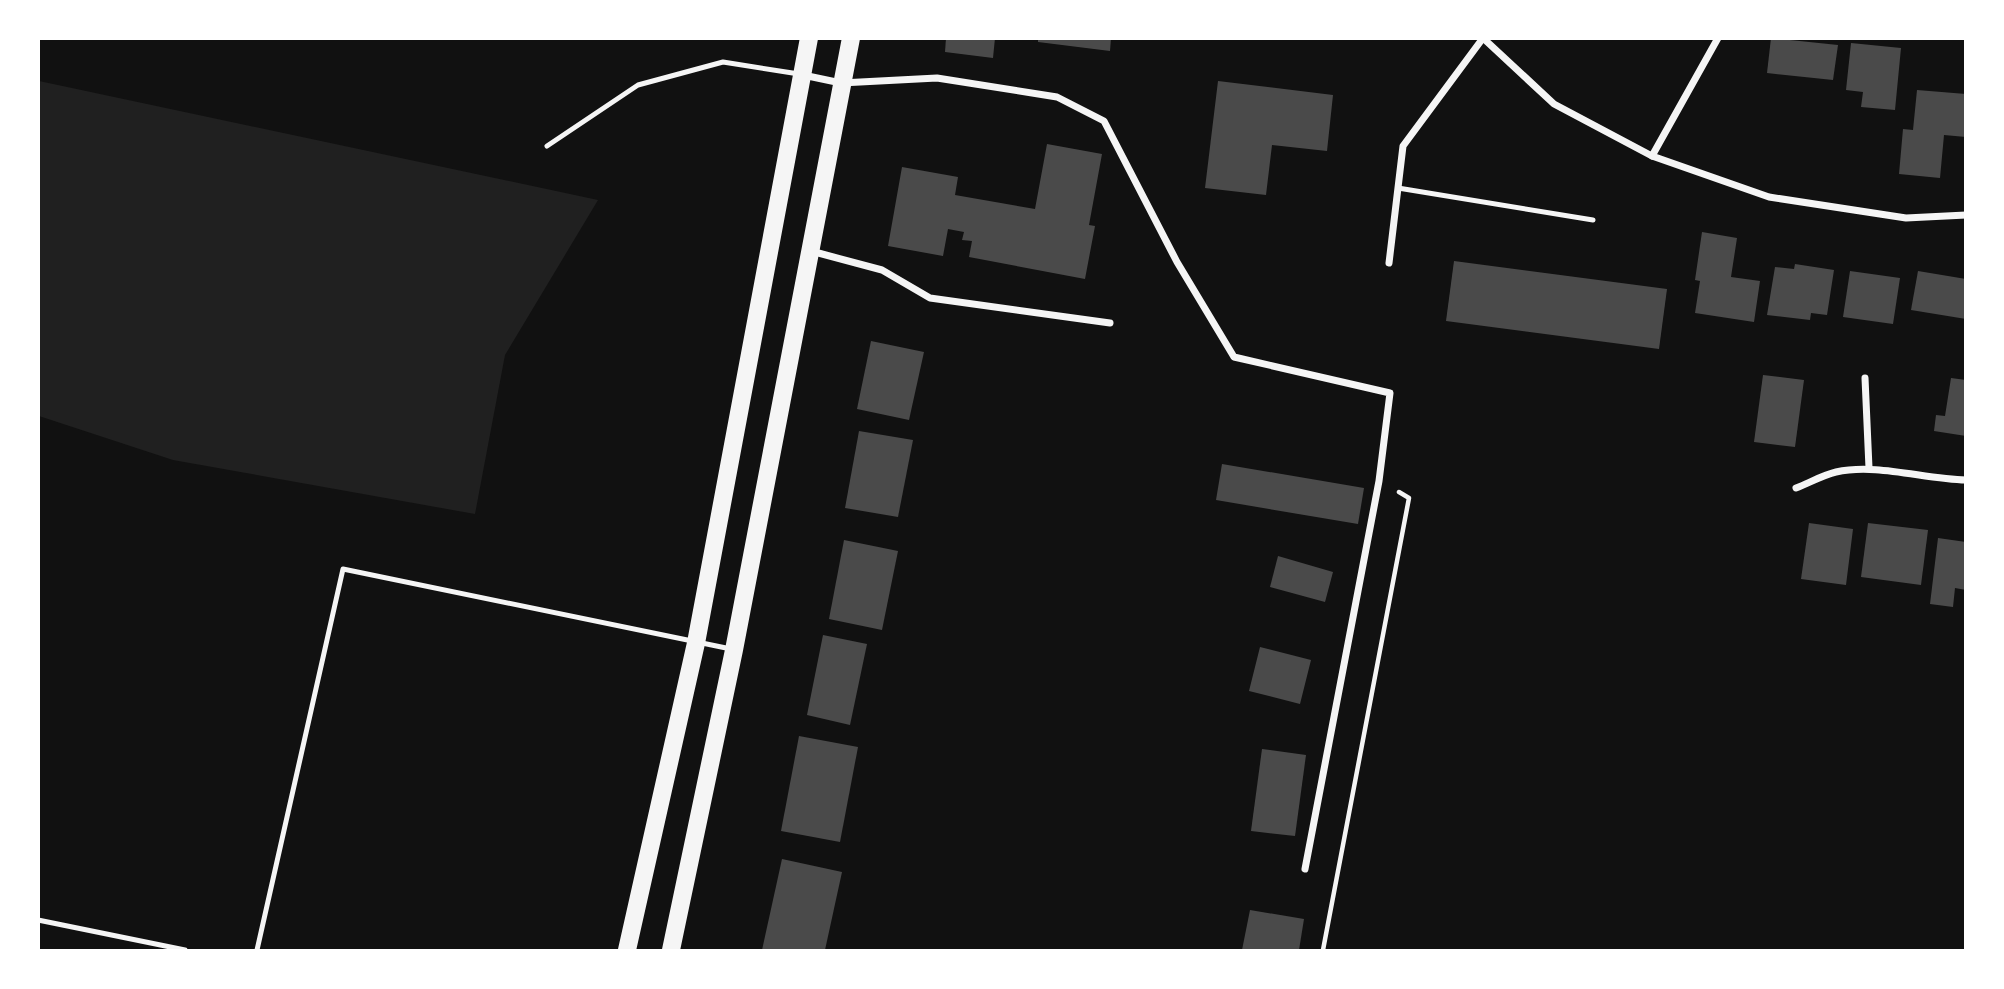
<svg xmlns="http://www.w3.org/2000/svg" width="2004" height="989" font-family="'Asap Condensed',sans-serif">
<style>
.green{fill:#202020}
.building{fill:#4a4a4a}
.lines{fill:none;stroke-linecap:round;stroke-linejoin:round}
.path{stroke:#f5f5f5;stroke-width:4.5}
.service{stroke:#f5f5f5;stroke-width:5}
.minor{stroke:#f5f5f5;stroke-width:7}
.primary{stroke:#f5f5f5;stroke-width:18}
</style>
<rect width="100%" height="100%" fill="#111"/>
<!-- green -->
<path class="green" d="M39,81l559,119 -93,155 -30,159 -302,-54 -134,-44z"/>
<!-- building -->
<g class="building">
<path d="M946,38h49l-2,20 -48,-6z"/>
<path d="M1038,38h73l-1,13 -72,-9z"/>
<path d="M1771,38l67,7 -5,35 -66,-7z"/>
<path d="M1851,43l50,5 -6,62 -34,-3 2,-15 -17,-2z"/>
<path d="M1218,81l115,14 -6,56 -55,-6 -6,50 -61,-7z"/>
<path d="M1917,90l49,4v43l-22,-2 -4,43 -41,-4 4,-45 10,1z"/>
<path d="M1047,144l55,10 -13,71 6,1 -10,53 -116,-22 3,-16 -10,-1 2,-8 -16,-3 -5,27 -55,-10 14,-79 56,10 -3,18 80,14z"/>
<path d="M1702,232l35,6 -6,39 29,4 -6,41 -59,-9 5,-32 -5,-1z"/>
<path d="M1454,261l213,28 -8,60 -213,-28z"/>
<path d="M1795,264l39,6 -7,45 -16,-2 -1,7 -43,-5 8,-48 19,2z"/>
<path d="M1850,271l50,7 -7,46 -50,-7z"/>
<path d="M1918,271l48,8v40l-55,-9z"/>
<path d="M871,341l53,11 -15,68 -52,-11z"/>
<path d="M1763,375l41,5 -9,67 -41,-5z"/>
<path d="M1951,378l15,2v56l-32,-5 2,-16 9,1z"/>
<path d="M859,431l54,9 -15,77 -53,-9z"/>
<path d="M1222,464l142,24 -6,36 -142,-24z"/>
<path d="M1809,523l44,6 -7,56 -45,-6z"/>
<path d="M1868,523l60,7 -7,55 -60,-8z"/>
<path d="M1938,538l28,4v48l-11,-2 -2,19 -23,-3z"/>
<path d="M844,540l54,11 -16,79 -53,-11z"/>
<path d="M1278,556l55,16 -8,30 -55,-15z"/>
<path d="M823,635l44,9 -17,81 -43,-10z"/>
<path d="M1260,647l51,13 -11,44 -51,-13z"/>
<path d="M799,736l59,11 -18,95 -59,-11z"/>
<path d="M1262,749l44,6 -11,81 -44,-5z"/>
<path d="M782,859l60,13 -17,78h-63z"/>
<path d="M1250,910l54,9 -5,31h-57z"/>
</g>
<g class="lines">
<!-- path -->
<path class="path" d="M1323,950l86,-452 -10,-6"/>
<!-- service -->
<g class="service">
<path d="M547,146l91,-61 85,-23 76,12"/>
<path d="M1398,188l195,32"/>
<path d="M38,920l147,30"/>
<path d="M257,950l86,-381 388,80"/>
</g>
<!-- minor -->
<g class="minor">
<path d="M1483,38l71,66 98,52 117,41 137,21 60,-3"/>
<path d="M803,75l38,8 96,-5 120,19 47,24 73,141 57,95 156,36 -11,88 -74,388"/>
<path d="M1652,156l66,-118"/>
<path d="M811,251l71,19 48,28 180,25"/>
<path d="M1389,263l14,-117 80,-108"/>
<path d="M1865,378l4,90"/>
<path d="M1796,488c13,-5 27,-13 40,-16 40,-9 88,7 130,8"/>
</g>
<!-- primary -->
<g class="primary">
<path d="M627,950l69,-307 113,-605"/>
<path d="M671,950l63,-300 117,-612"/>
</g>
</g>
<!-- border -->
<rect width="2004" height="989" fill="none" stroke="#ffffff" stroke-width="80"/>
</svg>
